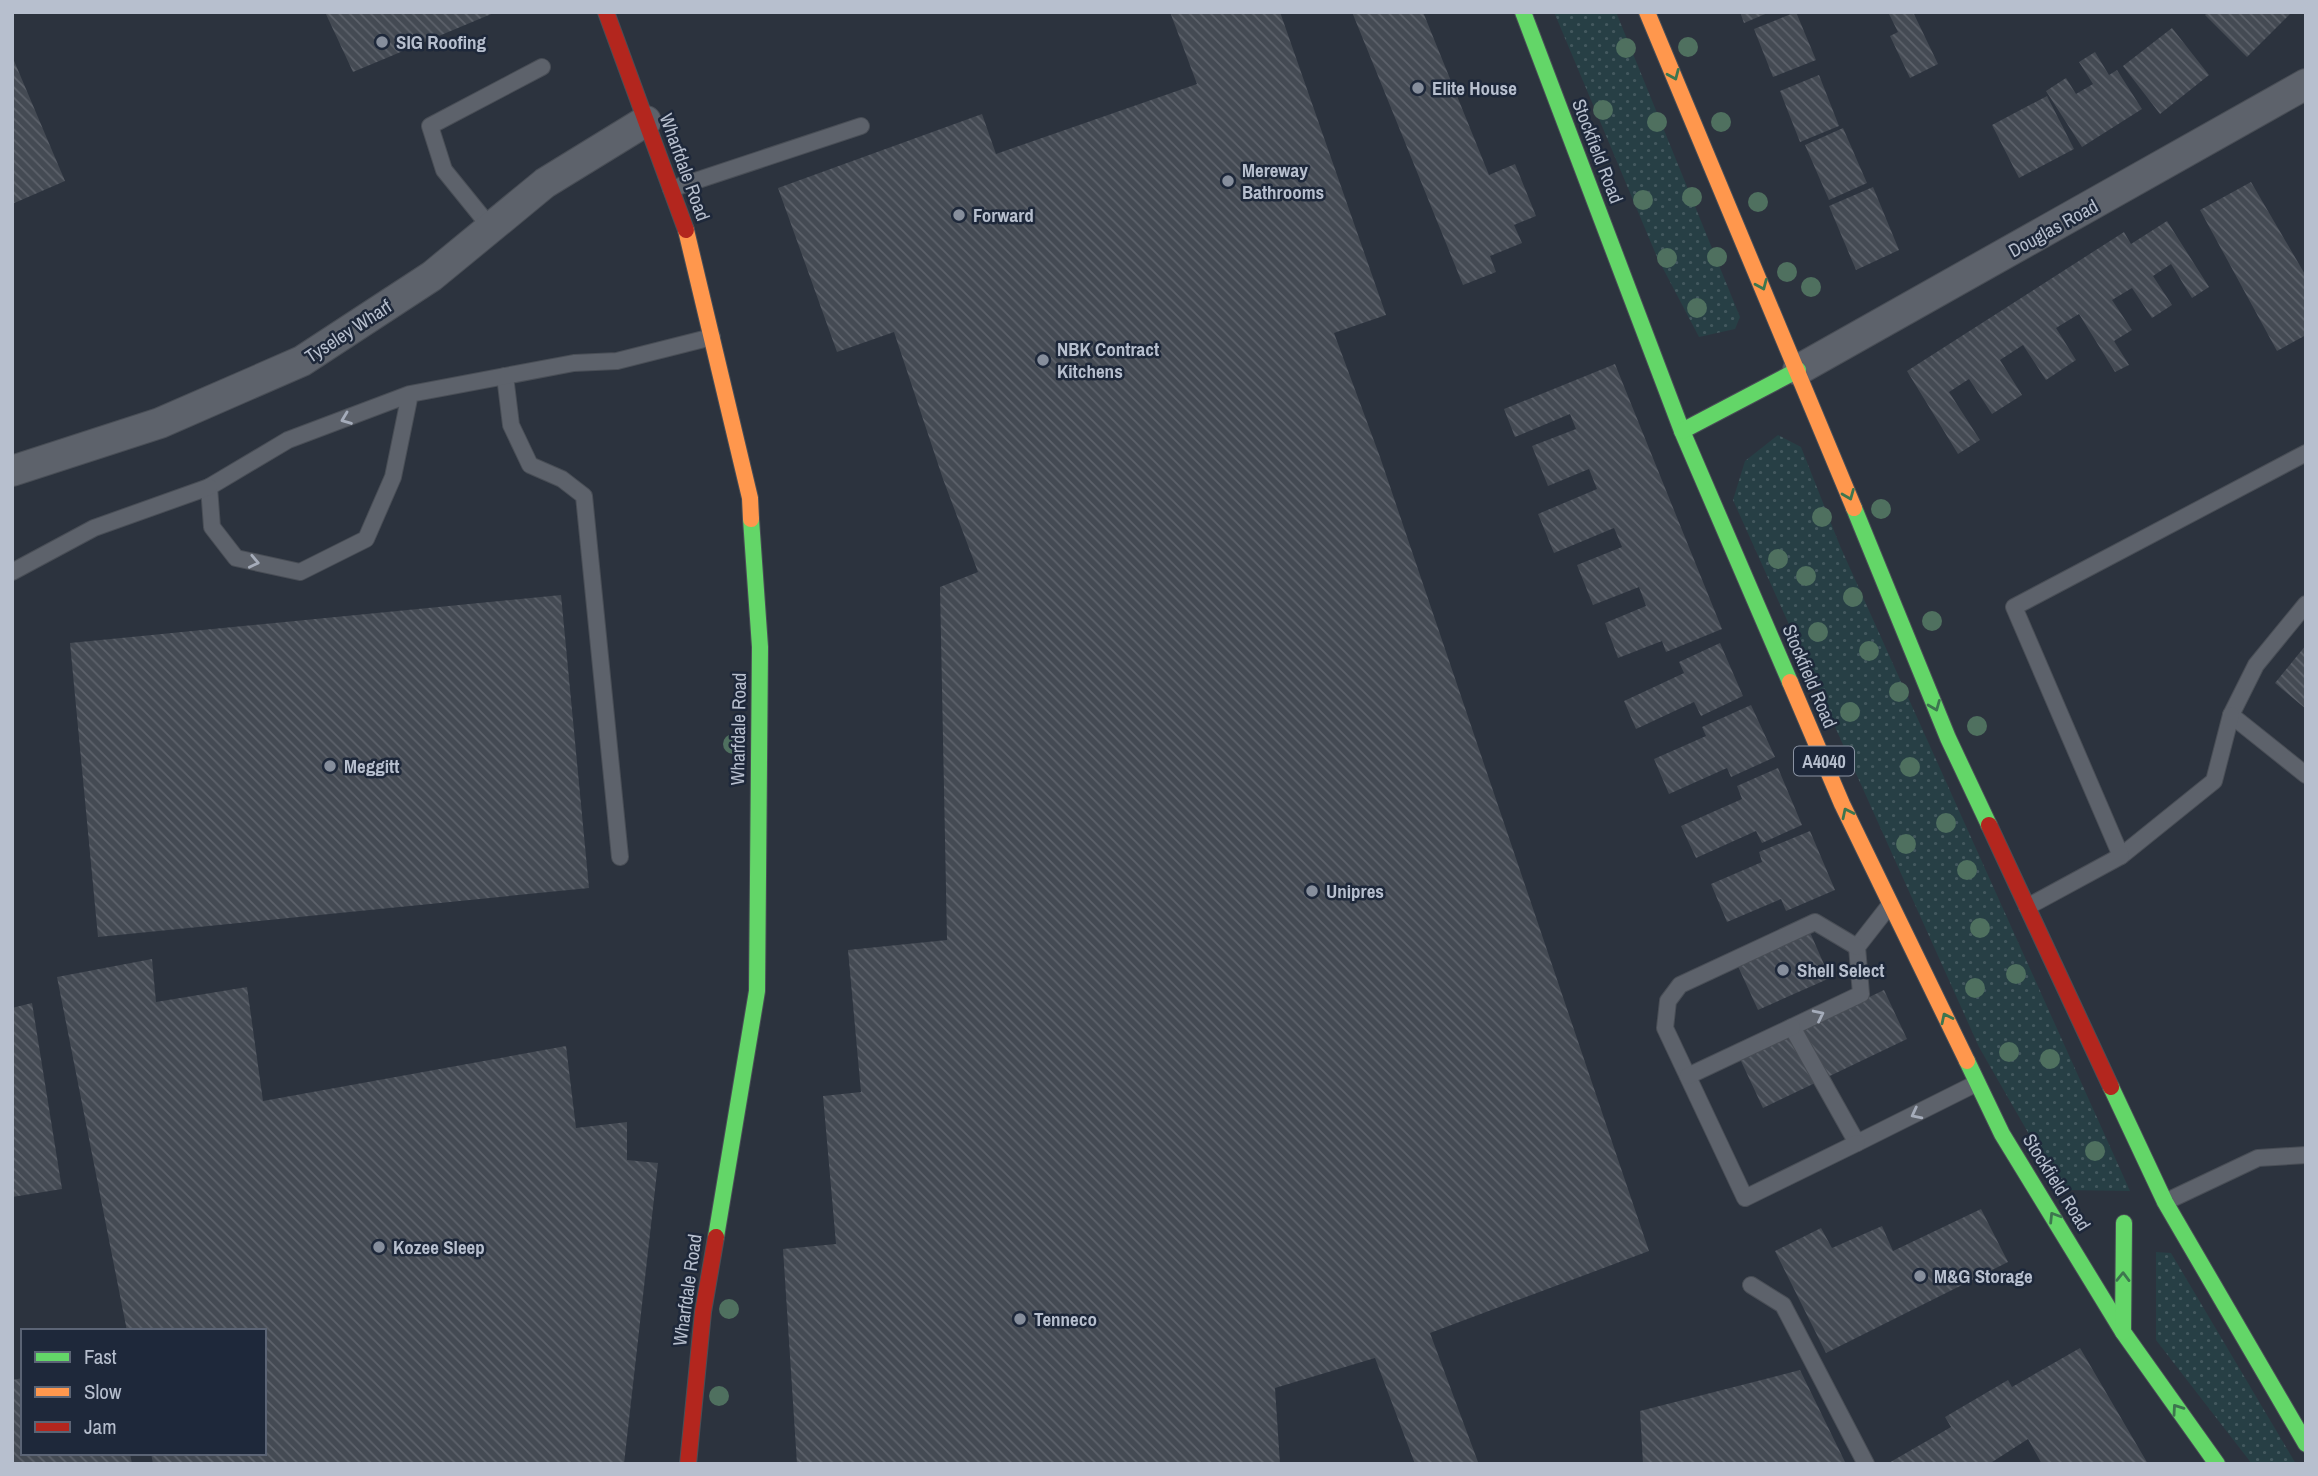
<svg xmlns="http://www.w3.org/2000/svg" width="2318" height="1476" font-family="'Archivo Narrow',sans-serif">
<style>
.grass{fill:url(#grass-dots)}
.building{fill:url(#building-back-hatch)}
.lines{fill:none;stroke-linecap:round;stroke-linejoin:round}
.lane-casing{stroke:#494e56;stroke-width:18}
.street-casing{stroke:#494e56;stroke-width:32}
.fast-casing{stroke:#494e56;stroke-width:18}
.slow-casing{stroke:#494e56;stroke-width:18}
.jam-casing{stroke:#494e56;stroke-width:18}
.lane{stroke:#5d626b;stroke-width:16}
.street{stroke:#5d626b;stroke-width:30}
.fast{stroke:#63d668;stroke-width:16}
.slow{stroke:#ff974d;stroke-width:16}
.jam{stroke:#b3261e;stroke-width:16}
.tree{fill:#4f705f}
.oneway{stroke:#3d764f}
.oneway2{stroke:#a5acba}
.poi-dot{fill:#868e9c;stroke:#1e283a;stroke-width:2.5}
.labels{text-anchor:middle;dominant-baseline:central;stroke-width:5;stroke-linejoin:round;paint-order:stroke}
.shield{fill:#1e283a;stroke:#8992a2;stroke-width:2}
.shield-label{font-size:18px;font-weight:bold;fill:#b7bfce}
.poi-label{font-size:19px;font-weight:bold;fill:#b7bfce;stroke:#1e283a;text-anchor:start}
.street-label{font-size:19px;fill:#b7bfce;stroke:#1e283a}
</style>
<defs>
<pattern id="grass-dots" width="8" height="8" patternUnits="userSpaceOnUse" patternTransform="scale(1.75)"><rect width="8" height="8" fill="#273f45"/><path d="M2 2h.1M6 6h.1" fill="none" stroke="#44595f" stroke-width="1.8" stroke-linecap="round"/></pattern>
<pattern id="building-back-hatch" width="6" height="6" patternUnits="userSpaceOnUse" patternTransform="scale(1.75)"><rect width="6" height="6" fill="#444a53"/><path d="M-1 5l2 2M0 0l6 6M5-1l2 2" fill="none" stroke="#5d626b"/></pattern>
</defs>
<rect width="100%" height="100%" fill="#2c333e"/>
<!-- grass -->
<g class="grass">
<path d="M1554,12h62l124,305 -5,12 -36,8 -42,-80z"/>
<path d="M1778,435l23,12 39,99 290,645 -69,-1 -82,-143 -246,-547 12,-39z"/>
<path d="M2156,1252l15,1 125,211h-44l-96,-124z"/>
</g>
<!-- building -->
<g class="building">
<path d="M325,12h171l-143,60z"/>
<path d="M1170,12h110l106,303 -52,18 46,124 269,794 -219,82 48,129 -4,2h-59l-40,-106 -100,30 5,76h-483l-14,-215 53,-5 -13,-148 38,-4 -13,-142 99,-10 -7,-353 38,-15 -35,-93 -49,-147 -57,20 -59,-164 204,-74 14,40 201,-70z"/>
<path d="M1352,12h71l66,163 26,-11 21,52 -22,9 8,18 -32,13 6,16 -33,13z"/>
<path d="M1740,12h30l-26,11z"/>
<path d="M1796,12l20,48 -43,17 -19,-48z"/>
<path d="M1888,12h25l25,52 -28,14 -20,-42 8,-4z"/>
<path d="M2208,12h84l-45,45 -42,-42z"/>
<path d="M2172,28l37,47 -49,39 -37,-48z"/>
<path d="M2095,52l14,23 8,-5 25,39 -60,38 -36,-56 20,-13 10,16 17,-10 -14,-22z"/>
<path d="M12,56l53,125 -53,23z"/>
<path d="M1819,75l20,51 -39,16 -20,-51z"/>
<path d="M2047,96l27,53 -55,29 -27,-53z"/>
<path d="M1843,128l24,55 -38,17 -24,-55z"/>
<path d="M2251,182l55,94v59l-29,16 -77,-141z"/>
<path d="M1873,187l26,63 -43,20 -27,-64z"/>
<path d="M2167,221l42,66 -17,11 -21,-34 -18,12 19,29 -20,13 -20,-30 -20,12 20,30 -18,11 15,24 -14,7 -36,-58 -23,14 20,32 -30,20 -23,-35 -23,15 22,35 -30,19 -23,-35 -20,13 31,48 -22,14 -51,-83 217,-139 7,12z"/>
<path d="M1615,364l107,265 -56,23 -4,-11 -44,17 -13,-35 41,-17 -7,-19 -46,18 -16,-40 45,-18 -8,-19 -60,25 -16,-39 59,-25 -8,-20 -41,17 -16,-40 44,-17 -6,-15 -55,23 -11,-28z"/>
<path d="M561,595l28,293 -491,49 -28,-294z"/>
<path d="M1720,643l23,53 -42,20 -7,-14 -58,27 -12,-28 60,-28 -5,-11z"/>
<path d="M2306,645v64l-31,-26z"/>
<path d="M1751,705l24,52 -44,20 -4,-9 -58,26 -15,-35 52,-23 -4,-9z"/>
<path d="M1778,768l24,57 -40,18 -6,-12 -60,27 -15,-32 61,-27 -5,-13z"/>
<path d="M1810,831l25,59 -49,21 -5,-12 -54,23 -16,-38 51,-22 -3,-10z"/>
<path d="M1809,930l21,48 -72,32 -22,-48z"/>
<path d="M152,959l4,43 91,-15 16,114 303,-55 10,82 51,-6v38l31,3 -34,301h-471l-2,-11h113v-122h-137l-70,-354z"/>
<path d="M1884,990l23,49 -144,69 -23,-49z"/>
<path d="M32,1003l30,186 -50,8v-189z"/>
<path d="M1981,1209l27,53 -182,91 -51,-102 46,-23 11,20 50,-22 11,25z"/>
<path d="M2080,1348l68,116h-106l-14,-25 -39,25h-102l64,-37 -6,-10 63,-37 4,7z"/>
<path d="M1800,1370l46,94h-203l-3,-53z"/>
<path d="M23,1378v75h107l2,11h-120v-84z"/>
</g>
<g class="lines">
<!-- lane casing -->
<g class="lane-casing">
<g id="lane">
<path d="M671,189l190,-63"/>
<path d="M491,228l-47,-58 -14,-44 112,-59"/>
<path d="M505,376l6,49 19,40 32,14 22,17 36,361"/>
<path d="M410,394l-17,83 -27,62 -66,33 -64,-14 -24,-31 -3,-40 79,-47 122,-46 164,-31 43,-2 95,-24"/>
<path d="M12,572l82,-44 115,-41"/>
<path d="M2306,604l-50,61 -25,50 75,60"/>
<path d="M2121,856l93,-75 17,-66"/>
<path d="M1889,906l-32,41 4,47 -69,33 65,116 120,-60"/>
<path d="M2027,907l94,-51 -107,-249 292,-154"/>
<path d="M1857,947l-42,-25 -135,63 -12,16 -3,27 80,170 112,-55"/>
<path d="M1688,1076l104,-49"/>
<path d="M2165,1202l93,-44 48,-3"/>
<path d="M1751,1285l32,20 83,159"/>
</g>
</g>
<!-- street casing -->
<g class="street-casing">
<g id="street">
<path d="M1798,370l508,-286"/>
<path d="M12,471l148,-48 142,-62 130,-85 113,-93 101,-62"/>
</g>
</g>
<!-- fast casing -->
<g class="fast-casing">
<g id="fast">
<path d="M1523,12l159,419 108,251"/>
<path d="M1682,431l116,-61"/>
<path d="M1854,508l94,230 41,87"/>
<path d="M1967,1061l35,73 121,198 94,132"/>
<path d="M2111,1087l54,115 141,242"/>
<path d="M716,1237l41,-246 3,-344 -9,-128"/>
<path d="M2123,1332l1,-109"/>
</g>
</g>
<!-- slow casing -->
<g class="slow-casing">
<g id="slow">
<path d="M1647,12l207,496"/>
<path d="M686,230l64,268 1,21"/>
<path d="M1790,682l52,122 125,257"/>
</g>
</g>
<!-- jam casing -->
<g class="jam-casing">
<g id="jam">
<path d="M606,12l80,218"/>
<path d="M1989,825l122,262"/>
<path d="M688,1464l15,-152 13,-75"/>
</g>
</g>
<!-- lane -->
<use href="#lane" class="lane"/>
<!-- street -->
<use href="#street" class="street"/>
<!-- fast -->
<use href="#fast" class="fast"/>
<!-- slow -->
<use href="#slow" class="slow"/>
<!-- jam -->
<use href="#jam" class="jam"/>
</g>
<!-- trees -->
<g class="tree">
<circle cx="1688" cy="47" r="10"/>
<circle cx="1626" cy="48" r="10"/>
<circle cx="1603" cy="110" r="10"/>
<circle cx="1657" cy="122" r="10"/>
<circle cx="1721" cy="122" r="10"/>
<circle cx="1692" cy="197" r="10"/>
<circle cx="1643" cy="200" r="10"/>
<circle cx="1758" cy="202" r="10"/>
<circle cx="1717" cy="257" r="10"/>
<circle cx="1667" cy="258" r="10"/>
<circle cx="1787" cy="272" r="10"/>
<circle cx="1811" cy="287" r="10"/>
<circle cx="1697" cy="308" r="10"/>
<circle cx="1881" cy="509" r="10"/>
<circle cx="1822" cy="517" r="10"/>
<circle cx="1778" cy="559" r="10"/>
<circle cx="1806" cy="576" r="10"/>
<circle cx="1853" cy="597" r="10"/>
<circle cx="1932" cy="621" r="10"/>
<circle cx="1818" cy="632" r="10"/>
<circle cx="1869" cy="651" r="10"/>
<circle cx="1899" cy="692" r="10"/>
<circle cx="1850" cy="712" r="10"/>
<circle cx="1977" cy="726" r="10"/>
<circle cx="733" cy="744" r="10"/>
<circle cx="1910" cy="767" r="10"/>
<circle cx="1946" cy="823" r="10"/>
<circle cx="1906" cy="844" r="10"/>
<circle cx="1967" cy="870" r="10"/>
<circle cx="1980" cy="928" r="10"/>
<circle cx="2016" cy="974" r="10"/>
<circle cx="1975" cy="988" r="10"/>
<circle cx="2009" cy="1052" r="10"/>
<circle cx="2050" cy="1059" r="10"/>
<circle cx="2095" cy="1151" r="10"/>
<circle cx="729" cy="1309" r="10"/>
<circle cx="719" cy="1396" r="10"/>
</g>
<!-- one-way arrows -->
<defs><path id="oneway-chevron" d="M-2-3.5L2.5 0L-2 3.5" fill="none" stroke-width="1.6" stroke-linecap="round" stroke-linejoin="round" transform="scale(1.75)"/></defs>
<g class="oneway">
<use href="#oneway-chevron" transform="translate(1674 75) rotate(67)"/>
<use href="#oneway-chevron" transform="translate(1762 285) rotate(67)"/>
<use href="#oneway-chevron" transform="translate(1849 495) rotate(68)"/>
<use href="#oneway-chevron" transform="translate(1935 706) rotate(68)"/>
<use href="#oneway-chevron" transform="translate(1847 813) rotate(-116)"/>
<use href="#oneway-chevron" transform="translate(1946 1018) rotate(-116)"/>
<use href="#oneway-chevron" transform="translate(2054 1217) rotate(-122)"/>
<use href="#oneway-chevron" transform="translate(2123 1277) rotate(-89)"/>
<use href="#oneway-chevron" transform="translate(2177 1409) rotate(-125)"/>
</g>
<g class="oneway2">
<use href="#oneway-chevron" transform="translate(346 419) rotate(159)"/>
<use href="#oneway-chevron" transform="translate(254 562) rotate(12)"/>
<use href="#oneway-chevron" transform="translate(1819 1015) rotate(-26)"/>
<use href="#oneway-chevron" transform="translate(1916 1114) rotate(153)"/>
</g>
<!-- markers -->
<g class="poi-dot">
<circle cx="382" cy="42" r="7"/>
<circle cx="1418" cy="88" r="7"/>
<circle cx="1228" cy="181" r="7"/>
<circle cx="959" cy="215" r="7"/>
<circle cx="1043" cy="360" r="7"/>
<circle cx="330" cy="766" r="7"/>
<circle cx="1312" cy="891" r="7"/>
<circle cx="1783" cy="970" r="7"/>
<circle cx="379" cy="1247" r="7"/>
<circle cx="1920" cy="1276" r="7"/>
<circle cx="1020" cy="1319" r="7"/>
</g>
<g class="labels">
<!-- shield labels -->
<rect class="shield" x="1794" y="746.5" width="60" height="29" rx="5"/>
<g class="shield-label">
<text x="1824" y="761">A4040</text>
</g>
<!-- poi labels -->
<g class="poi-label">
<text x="396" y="42">SIG Roofing</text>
<text x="1432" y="88">Elite House</text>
<text x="1242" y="170">Mereway<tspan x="1242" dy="22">Bathrooms</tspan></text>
<text x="973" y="215">Forward</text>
<text x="1057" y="349">NBK Contract<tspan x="1057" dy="22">Kitchens</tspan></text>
<text x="344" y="766">Meggitt</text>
<text x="1326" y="891">Unipres</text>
<text x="1797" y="970">Shell Select</text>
<text x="393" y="1247">Kozee Sleep</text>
<text x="1934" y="1276">M&amp;G Storage</text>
<text x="1034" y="1319">Tenneco</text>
</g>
<!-- street labels -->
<g class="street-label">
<text transform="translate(1598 151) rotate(69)">Stockfield Road</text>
<text transform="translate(685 167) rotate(70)">Wharfdale Road</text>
<text transform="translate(2053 228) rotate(-29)">Douglas Road</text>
<text transform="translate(348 331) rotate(-33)">Tyseley Wharf</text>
<text transform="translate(1810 676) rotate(67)">Stockfield Road</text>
<text transform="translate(738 729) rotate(-89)">Wharfdale Road</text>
<text transform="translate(2057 1182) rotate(58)">Stockfield Road</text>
<text transform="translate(687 1290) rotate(-82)">Wharfdale Road</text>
</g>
</g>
<!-- border -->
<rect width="2318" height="1476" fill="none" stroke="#b7bfce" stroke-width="28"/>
<!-- legend -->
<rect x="21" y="1329" width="245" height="126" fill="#1e283a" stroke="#5b6475" stroke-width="2"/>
<rect x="35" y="1352" width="35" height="10" fill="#63d668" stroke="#5b6475" stroke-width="2"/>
<text x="84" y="1364" font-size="21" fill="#b7bfce">Fast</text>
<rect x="35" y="1387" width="35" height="10" fill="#ff974d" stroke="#5b6475" stroke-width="2"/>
<text x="84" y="1399" font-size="21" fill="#b7bfce">Slow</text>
<rect x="35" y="1422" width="35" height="10" fill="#b3261e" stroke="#5b6475" stroke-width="2"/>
<text x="84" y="1434" font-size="21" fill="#b7bfce">Jam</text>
</svg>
